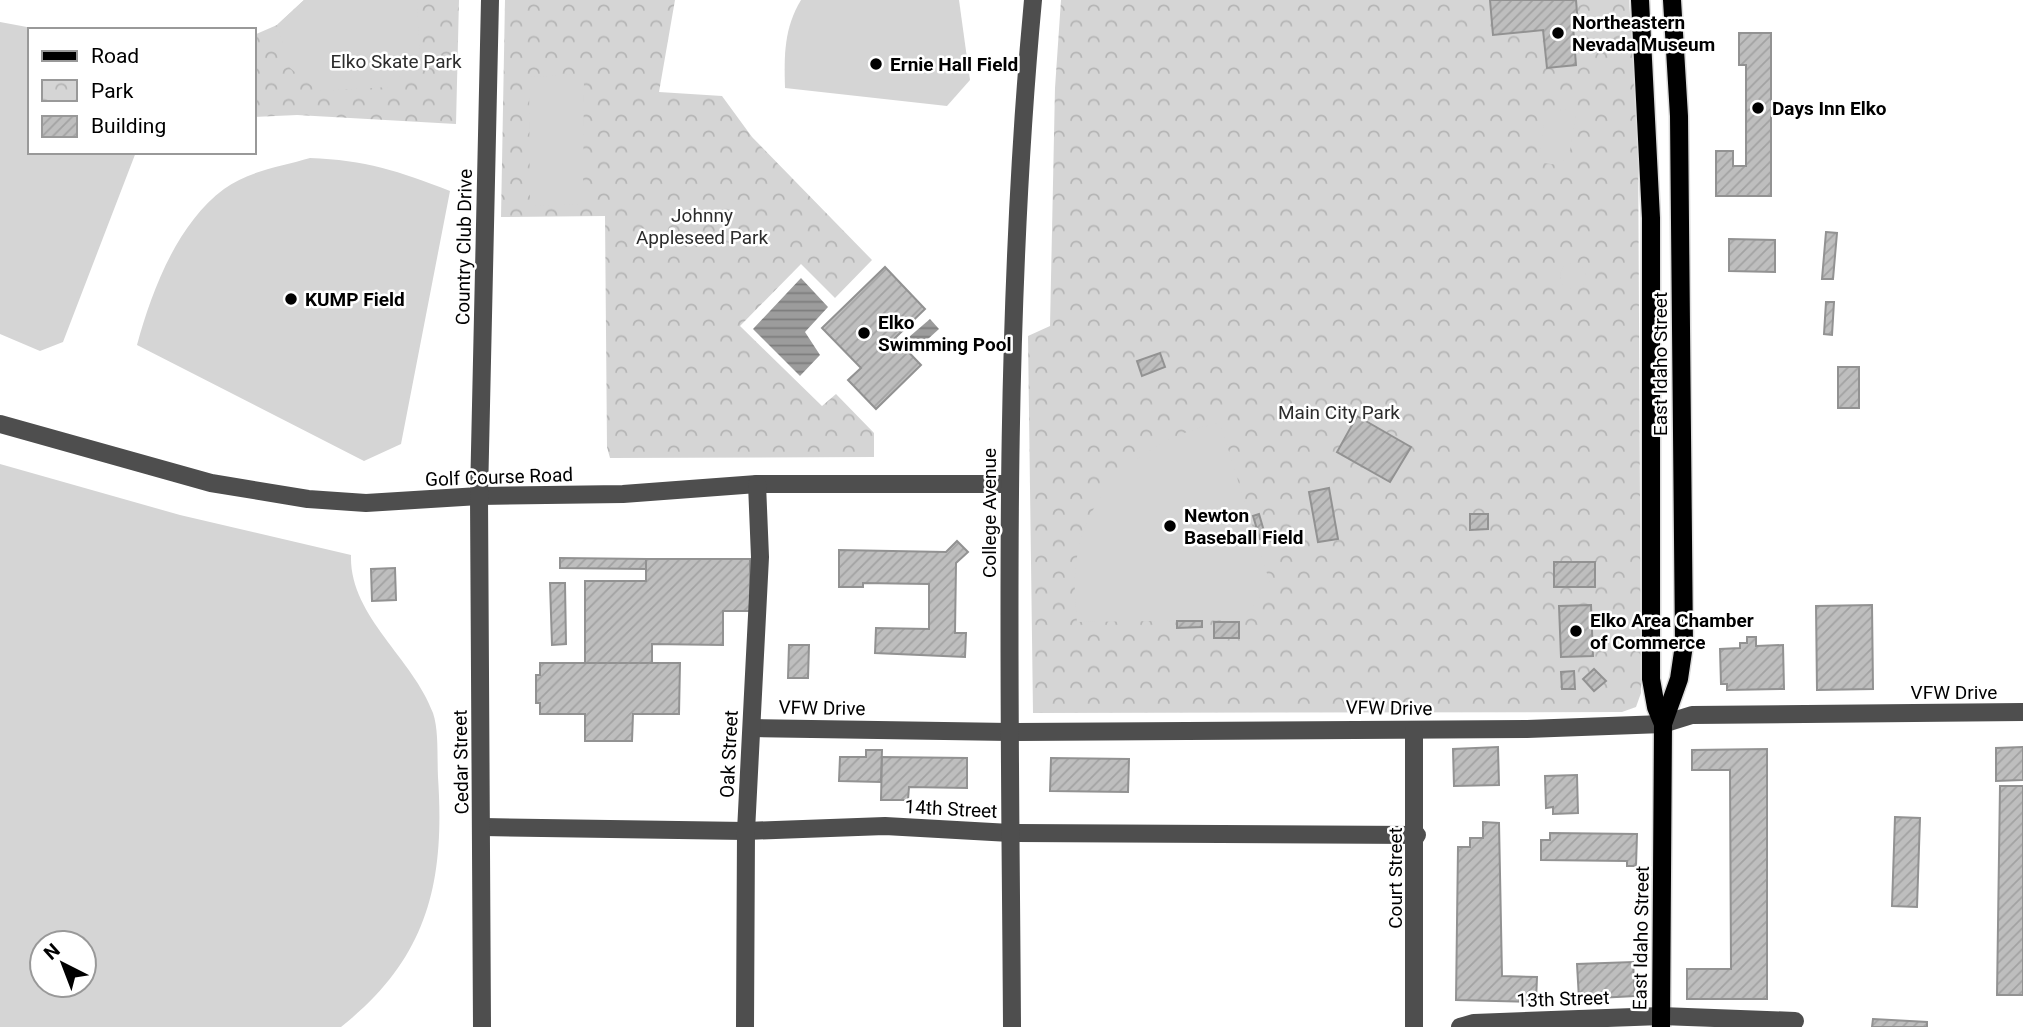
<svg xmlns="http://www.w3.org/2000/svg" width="2023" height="1027" font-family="Roboto,sans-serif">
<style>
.park{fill:url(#park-crowns)}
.garden{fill:#d5d5d5;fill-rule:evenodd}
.water{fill:url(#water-rules)}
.building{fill:url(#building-hatch);stroke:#929292;stroke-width:2}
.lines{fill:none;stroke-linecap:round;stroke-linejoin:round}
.major-casing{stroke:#dbdbdb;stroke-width:21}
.minor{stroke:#4e4e4e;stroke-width:18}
.major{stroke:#000;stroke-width:18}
.poi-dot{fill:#000;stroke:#fff;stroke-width:2.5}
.labels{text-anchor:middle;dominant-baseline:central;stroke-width:5;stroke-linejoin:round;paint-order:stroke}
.poi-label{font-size:19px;font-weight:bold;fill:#000;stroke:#fff;text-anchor:start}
.park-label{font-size:19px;fill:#2c2c2c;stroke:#fff}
.street-label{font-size:19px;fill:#000;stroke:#fff}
</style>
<defs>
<pattern id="park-crowns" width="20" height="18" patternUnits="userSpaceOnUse" patternTransform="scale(1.75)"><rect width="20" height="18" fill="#d5d5d5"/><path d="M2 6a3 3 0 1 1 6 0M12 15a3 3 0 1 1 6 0" fill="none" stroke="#b5b5b5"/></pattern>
<pattern id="water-rules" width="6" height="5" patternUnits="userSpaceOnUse" patternTransform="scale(1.75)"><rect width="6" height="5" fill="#9c9c9c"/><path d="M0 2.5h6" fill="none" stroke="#7d7d7d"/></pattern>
<pattern id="building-hatch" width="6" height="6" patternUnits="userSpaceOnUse" patternTransform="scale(1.75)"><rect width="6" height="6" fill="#bebebe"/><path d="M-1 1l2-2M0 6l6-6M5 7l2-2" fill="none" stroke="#a2a2a2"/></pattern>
</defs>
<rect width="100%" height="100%" fill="#fff"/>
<!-- park -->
<g class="park">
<path d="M304,0h155l-3,124 -159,-9 -43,2v-82l23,-10z"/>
<path d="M505,0h170l-16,92 63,4 30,41 120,123 -37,38 -34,-34 -61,62 82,80 14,-12 38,39v24l-264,1 -3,-11 -2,-231 -104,1z"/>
<path d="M1061,0h568l9,133 3,560 -5,14 -14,5 -589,1 -5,-377 22,-10 5,-238z"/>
</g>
<!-- garden -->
<g class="garden">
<path d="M304,0h113l3,54 -30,33 -72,4 -28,-23 -13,-43z"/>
<path d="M801,0h158l11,80 -23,26 -162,-18c-1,-33 -1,-60 16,-88z"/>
<path d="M0,22l43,8h-13v122h106l-73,190 -23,9 -40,-17z"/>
<path d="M584,74l-1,130 -53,2 -1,-129z"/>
<path d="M1566,109l10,7 -7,40 -11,9 -14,-2 -5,-6 5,-36 11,-10z"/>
<path d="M310,158c55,2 89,13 140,33l-49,253 -37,17 -227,-116c15,-55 40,-121 87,-156 24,-18 59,-23 86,-31z"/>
<circle cx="1573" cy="276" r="13"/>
<path d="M1220,423l50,160 -27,37 -166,2c-2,-22 -4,-43 0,-65 11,-72 75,-122 143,-134z"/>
<path d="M0,464l180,51 171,40c-2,61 62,103 82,158 6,18 4,44 5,64 7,106 -10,181 -97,250h-341zM42,943h42v42h-42z"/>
</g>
<!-- water -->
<g class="water">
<path d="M801,278l27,29 -23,25 15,23 -20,21 -47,-47z"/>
<path d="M930,319l9,10 -21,19 -9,-11z"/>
</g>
<!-- building -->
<g class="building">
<path d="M1490,0h86l2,25 -5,1 3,39 -29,3 -4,-38 -50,5z"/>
<path d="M1739,33h32v163h-55v-45h17v15h13v-101h-7z"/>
<path d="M1826,232l11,1 -4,46h-11z"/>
<path d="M1729,239l46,1v32l-46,-1z"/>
<path d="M885,267l40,42 -30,29 26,27 -45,44 -28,-29 13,-12 -39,-40z"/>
<path d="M1826,302h8l-2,33 -8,-1z"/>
<path d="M1160,353l5,14 -23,9 -5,-15z"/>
<rect x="1838" y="367" width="21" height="41"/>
<path d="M1357,416l54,31 -21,35 -53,-30z"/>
<path d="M1329,488l9,51 -20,3 -9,-50z"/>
<path d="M1259,514l7,24 -6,1 -7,-23z"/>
<path d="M1470,514h18v15l-18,1z"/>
<path d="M957,541l11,11 -12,11 -1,70h11l-1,24 -90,-4 1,-25 53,1v-45l-66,-1v4h-24v-37l107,2z"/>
<path d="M560,558l86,1v10l-86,-1z"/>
<path d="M646,559h104v52h-27v34l-71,-1v19h-67v-82h61z"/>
<rect x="1554" y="562" width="41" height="25"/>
<path d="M395,568l1,32 -24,1 -1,-32z"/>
<path d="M550,583h15l1,61 -14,1z"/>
<path d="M1591,605l2,51 -32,1 -2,-51z"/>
<path d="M1872,605l1,84 -56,1 -1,-84z"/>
<path d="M1177,621h25v6l-25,1z"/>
<rect x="1214" y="622" width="25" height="16"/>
<path d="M1747,637h9v9l27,-1 1,44 -57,1v-6h-6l-1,-35 20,-1v-5h7z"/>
<path d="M789,645h20l-1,33h-20z"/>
<path d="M540,663h140l-1,51h-46l-1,27h-47v-27h-45v-11h-4v-28h4z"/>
<path d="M1594,669l12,12 -12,10 -11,-12z"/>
<path d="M1574,671l1,18h-13l-1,-17z"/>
<path d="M1498,747l1,38 -45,1 -1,-37z"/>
<path d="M2023,747v33l-27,1v-33z"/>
<path d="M1767,749v250h-80v-30h44l-1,-199h-38v-20z"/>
<path d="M866,750h16l-1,32 -42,-1 1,-24h26z"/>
<path d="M882,757l85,1v30l-58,-1 -1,13h-27z"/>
<path d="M1051,758l78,1 -1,33 -78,-1z"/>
<path d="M1577,775l1,38 -25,1v-7l-7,1 -1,-32z"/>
<path d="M2000,786h23v209h-26z"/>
<path d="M1895,817l25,1 -3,89 -25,-1z"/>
<path d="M1483,822l16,1 3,153 35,1 -1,25 -80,-2 2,-153h12v-9h13z"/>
<path d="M1550,833l87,1 -1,32h-9v-5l-86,-1v-20h9z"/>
<path d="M1633,962l2,34 -56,3 -2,-35z"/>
<path d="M1873,1019l54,3v5h-55z"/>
</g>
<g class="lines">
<!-- major casing -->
<g class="major-casing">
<g id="major">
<path d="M1640,0l11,218v461l5,28 7,17"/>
<path d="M1661,1027l2,-303 16,-45 5,-34 -5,-529 -7,-116"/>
</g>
</g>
<!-- minor -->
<g class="minor">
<path d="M0,424l211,59 97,16 58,4 113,-7 144,-2 134,-10h251"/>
<path d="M752,728l258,4 517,-3 136,-5 29,-9 331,-3"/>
<path d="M483,827l263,4 139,-5 125,7 407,2"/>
<path d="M482,1027l-3,-531 11,-496"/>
<path d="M745,1027l1,-196 14,-274 -3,-73"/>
<path d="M1012,1027c-2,-342 -11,-686 21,-1027"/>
<path d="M1414,1027v-297"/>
<path d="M1460,1027l14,-4 187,-7 134,5"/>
</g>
<!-- major -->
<use href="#major" class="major"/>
</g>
<!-- markers -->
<g class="poi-dot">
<circle cx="1558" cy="33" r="7"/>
<circle cx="876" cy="64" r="7"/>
<circle cx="1758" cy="108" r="7"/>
<circle cx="291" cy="299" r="7"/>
<circle cx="864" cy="333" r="7"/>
<circle cx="1170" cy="526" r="7"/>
<circle cx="1576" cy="631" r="7"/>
</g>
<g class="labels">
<!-- poi labels -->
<g class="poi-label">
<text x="1572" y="22">Northeastern<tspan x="1572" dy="22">Nevada Museum</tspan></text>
<text x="890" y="64">Ernie Hall Field</text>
<text x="1772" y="108">Days Inn Elko</text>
<text x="305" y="299">KUMP Field</text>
<text x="878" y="322">Elko<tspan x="878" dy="22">Swimming Pool</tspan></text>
<text x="1184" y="515">Newton<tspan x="1184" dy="22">Baseball Field</tspan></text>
<text x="1590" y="620">Elko Area Chamber<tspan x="1590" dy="22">of Commerce</tspan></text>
</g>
<!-- park labels -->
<g class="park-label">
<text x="396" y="61">Elko Skate Park</text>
<text x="702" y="215">Johnny<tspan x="702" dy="22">Appleseed Park</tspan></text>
<text x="1339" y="412">Main City Park</text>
</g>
<!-- street labels -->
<g class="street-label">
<text transform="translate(464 247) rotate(-89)">Country Club Drive</text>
<text transform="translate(1660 364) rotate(-90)">East Idaho Street</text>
<text transform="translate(499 477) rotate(-2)">Golf Course Road</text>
<text transform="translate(989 513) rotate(-90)">College Avenue</text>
<text x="1954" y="692">VFW Drive</text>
<text transform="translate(822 708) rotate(1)">VFW Drive</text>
<text transform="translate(1389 708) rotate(1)">VFW Drive</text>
<text transform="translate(729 754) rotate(-87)">Oak Street</text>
<text transform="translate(461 762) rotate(-91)">Cedar Street</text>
<text transform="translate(951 809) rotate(3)">14th Street</text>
<text transform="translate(1395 878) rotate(-90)">Court Street</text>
<text transform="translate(1641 938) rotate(-89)">East Idaho Street</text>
<text transform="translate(1563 999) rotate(-2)">13th Street</text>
</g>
</g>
<!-- legend -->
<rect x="28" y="28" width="228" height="126" fill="#ffffff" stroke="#999999" stroke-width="2"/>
<rect x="42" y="51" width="35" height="10" fill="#000000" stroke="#999999" stroke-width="2"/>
<text x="91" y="63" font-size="21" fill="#000000">Road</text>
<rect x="42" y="80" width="35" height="21" fill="url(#park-crowns)" stroke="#999999" stroke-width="2"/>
<text x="91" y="98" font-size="21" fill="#000000">Park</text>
<rect x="42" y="116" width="35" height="21" fill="url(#building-hatch)" stroke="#999999" stroke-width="2"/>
<text x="91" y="133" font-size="21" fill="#000000">Building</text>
<!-- north arrow -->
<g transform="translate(63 964) rotate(318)"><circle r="33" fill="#ffffff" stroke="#999999" stroke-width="2"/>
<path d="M0-5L12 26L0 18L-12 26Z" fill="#000000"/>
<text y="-10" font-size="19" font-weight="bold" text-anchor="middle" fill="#000000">N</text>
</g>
</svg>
